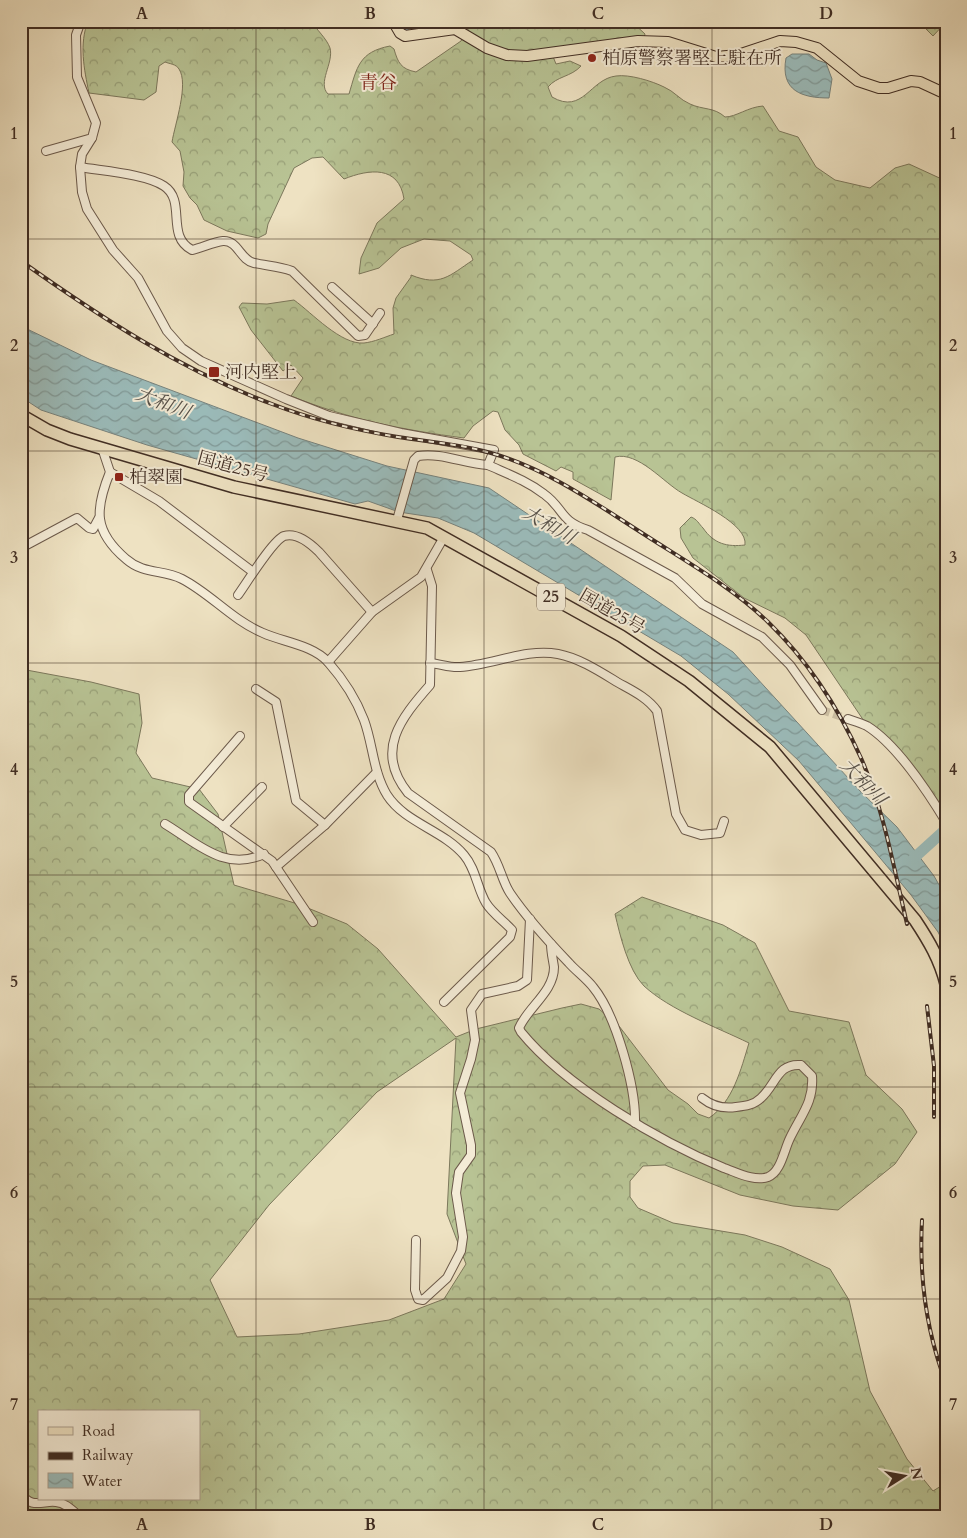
<svg xmlns="http://www.w3.org/2000/svg" width="967" height="1538" font-family="Cardo,'Noto Serif JP',serif">
<style>
.forest{fill:url(#forest-crowns);stroke:#7c785c;fill-rule:evenodd}
.water{fill:url(#water-waves);stroke:#77837e}
.lines{fill:none;stroke-linecap:round;stroke-linejoin:round}
.river{stroke:#9bbcbb;stroke-width:11}
.minor-tunnel{stroke:#cbbea2;stroke-width:8;stroke-dasharray:8 4;stroke-linecap:butt}
.minor-casing{stroke:#6c5a4b;stroke-width:10}
.major-casing{stroke:#402d23;stroke-width:12}
.highway-casing{stroke:#402d23;stroke-width:14}
.minor{stroke:#f4ecd7;stroke-width:8}
.major{stroke:#eee2c2;stroke-width:10}
.highway{stroke:#eee2c2;stroke-width:11}
.rail-casing{stroke:#402d23;stroke-width:4}
.rail{stroke:#f4ecd7;stroke-width:2;stroke-dasharray:5.5;stroke-linecap:butt}
.grid{fill:none;stroke:#402d23;stroke-width:1;stroke-opacity:0.55}
.poi-dot{fill:#8f2418;stroke:#f4ecd7;stroke-width:2}
.labels{text-anchor:middle;dominant-baseline:central;stroke-width:4;stroke-linejoin:round;paint-order:stroke}
.shield{fill:#f4ecd7;stroke:#766659;stroke-width:1}
.shield-label{font-size:16px;font-weight:bold;fill:#402d23}
.poi-label{font-size:18px;fill:#402d23;stroke:#f4ecd7;text-anchor:start}
.street-label{font-size:18px;fill:#402d23;stroke:#f4ecd7}
.neighbourhood-label{font-size:19px;fill:#7a1f14;stroke:#f4ecd7}
.water-label{font-size:19px;font-style:italic;fill:#575149;stroke:#f4ecd7}
.neatline{fill:none;stroke:#402d23;stroke-width:2}
.grid-label{font-size:16px;text-anchor:middle;font-weight:bold;fill:#402d23}
</style>
<defs>
<pattern id="forest-crowns" width="20" height="18" patternUnits="userSpaceOnUse" patternTransform="scale(1.25)"><rect width="20" height="18" fill="#b8c394"/><path d="M2 6a3 3 0 1 1 6 0M12 15a3 3 0 1 1 6 0" fill="none" stroke="#979f78"/></pattern>
<pattern id="water-waves" width="16" height="10" patternUnits="userSpaceOnUse" patternTransform="scale(1.25)"><rect width="16" height="10" fill="#9bbcbb"/><path d="M0 5q4-4 8 0t8 0" fill="none" stroke="#809998"/></pattern>
</defs>
<rect width="100%" height="100%" fill="#eee2c2"/>
<filter id="stains"><feTurbulence type="fractalNoise" baseFrequency=".004" numOctaves="4"/><feColorMatrix values="0 0 0 0 .2 0 0 0 0 .09 0 0 0 0 .02 0 0 0 .5 -.17"/></filter>
<radialGradient id="worn" r=".72"><stop offset=".6" stop-color="#630" stop-opacity="0"/><stop offset="1" stop-color="#630" stop-opacity=".3"/></radialGradient>
<!-- forest -->
<g class="forest">
<path d="M311,21c5,8 16,18 19,27 4,15 -13,35 -2,46h21c8,-27 10,-42 41,-48l4,3c4,14 7,20 22,23l45,-31 12,-20h158l14,13 -1,4 -94,11 6,15 14,-3 11,5c-10,11 -24,10 -33,21l4,10c31,18 38,-18 64,-21 13,-2 36,5 48,11 10,4 16,13 26,17 13,6 24,3 35,13 11,0 23,-10 38,-11l16,25 19,6 18,30 19,13 35,8 25,-20 14,-4 37,17v638l-49,-73 -31,-22 -60,-89 -21,-17 -41,-20 -51,-40 -12,-20 -1,-10 11,-11c6,2 8,7 12,11 11,16 24,19 42,17 3,-21 -48,-43 -63,-52 -18,-10 -44,-42 -67,-36l-4,43 -38,-21v-7l-12,-5 -5,4 -33,-17 -4,-9 -14,-15 -7,-18 -5,-1 -20,15 -9,12c-61,-8 -116,-19 -173,-42l12,-18 -12,-13 -8,6 -32,-41 -12,-23 3,-4 25,1 27,-4c18,13 47,45 70,43 10,-1 21,-6 30,-9l-1,-26 3,-10 15,-21v-2c29,12 38,1 62,-15l-2,-5 -21,-14 -26,-2 -23,9 -22,20 -20,6 2,-16 16,-35 27,-24c-5,-34 -35,-30 -60,-20l-21,-22 -11,1 -18,10 -26,56 -2,10 -8,4 -31,-7 -23,-11 -7,-15 -7,-7 -7,-12 1,-14 -4,-21 -8,-9c3,-18 17,-58 7,-73 -3,-5 -9,-5 -14,-7l-6,4 -3,26 -12,8 -55,-7c-5,-24 -10,-49 -1,-72z"/>
<path d="M918,21h28v1l-13,14z"/>
<path d="M21,669l70,13 48,12 3,29 -6,30 16,25 47,11 19,25 16,71 64,19 49,20 31,25 78,88 20,-8 86,-21 19,-4 18,5 20,17 49,64 20,14 10,10 11,4c24,-16 32,-49 40,-75 -33,-16 -79,-33 -105,-57 -16,-16 -24,-51 -29,-72l27,-17 81,28 32,18 34,68 60,11 17,53 36,34 15,23 -22,32 -57,46 -45,-4 -53,-11 -75,-30 -22,1 -13,15v16l8,11 35,15 72,12 37,12 48,22 19,31 21,91 37,68 26,32 13,-8v34h-925zM456,1038l-9,176 19,50 -22,35 -55,21 -90,14 -62,3 -27,-57 59,-75 108,-113zM39,1412h160v87h-160z"/>
</g>
<!-- water -->
<g class="water">
<path d="M396,21h27l-15,5 2,8 -2,1z"/>
<path d="M792,54h17l8,6 9,3 6,16 -3,19c-27,0 -49,-7 -43,-40z"/>
<path d="M21,326l70,34 207,78 89,28 102,22 244,164 127,139 37,36 37,49 12,21v51l-8,-16 -27,-37 -112,-134 -71,-67 -47,-38 -207,-123 -36,-15 -39,-6 -31,-11 -13,3 -208,-59 -106,-35 -20,-13z"/>
</g>
<g class="lines">
<!-- river -->
<path class="river" d="M914,858l32,-29"/>
<!-- minor-tunnel -->
<path class="minor-tunnel" d="M822,710l26,9"/>
<!-- minor casing -->
<g class="minor-casing">
<g id="minor">
<path d="M92,138l-10,16 -2,13 2,25 5,17 26,41 25,28 29,53 15,17 19,13 85,38 43,17 72,17 93,17 -6,15c20,9 39,16 56,29 20,14 15,27 44,36l87,48 27,26 60,33 28,28 32,45"/>
<path d="M46,151l46,-13 4,-15 -19,-46 -1,-42 5,-14"/>
<path d="M80,167c23,4 66,7 84,19 23,15 1,50 28,64 10,-2 21,-8 31,-9 15,-1 17,19 31,22 13,3 25,3 38,8l66,65 7,-1 15,-22"/>
<path d="M332,287l41,37"/>
<path d="M102,448l8,24c-15,37 -17,59 16,87 18,16 37,10 56,20 29,15 50,41 81,54 20,9 50,12 65,29 15,17 28,37 36,58 9,24 9,52 23,75 18,28 56,35 77,60 12,14 13,33 22,48 7,11 18,18 26,27l-2,7 -66,65"/>
<path d="M110,472l49,29 94,71"/>
<path d="M397,520l17,-60 4,-4c23,-4 47,8 70,9"/>
<path d="M21,548l56,-30 12,10 4,1 6,-11"/>
<path d="M427,570l5,16 -2,99c-29,33 -56,66 -22,108l83,59c9,13 11,29 19,41 17,25 38,48 59,70 7,8 17,15 24,24 23,28 43,100 42,136"/>
<path d="M238,595c8,-11 35,-55 46,-59 13,-4 27,8 35,16l53,60"/>
<path d="M328,662l44,-50 49,-35 23,-40"/>
<path d="M430,663c11,1 20,5 30,4 33,-2 66,-19 98,-13 21,4 41,17 59,28 14,8 30,15 40,29l19,103 9,16 16,5 19,-2 4,-12"/>
<path d="M256,689l20,13 20,99 29,24"/>
<path d="M848,719c6,2 13,4 19,7 29,18 61,66 79,96"/>
<path d="M240,736l-51,59v7l83,59 41,61"/>
<path d="M165,824c33,20 60,48 99,30"/>
<path d="M223,827l39,-40"/>
<path d="M276,867l49,-42 52,-53"/>
<path d="M551,944c0,8 2,16 3,23 0,25 -26,40 -35,61l2,4c44,54 139,110 203,136 12,4 30,14 44,9 13,-5 16,-27 22,-39 11,-23 24,-36 22,-62l-11,-11c-24,-2 -25,20 -40,33 -7,7 -16,8 -25,9 -13,2 -24,-1 -34,-9"/>
<path d="M416,1240l-1,50 3,9 5,1 24,-22 14,-27 2,-14 -7,-44 3,-21 12,-17v-10l-11,-52 11,-34 4,-19 -4,-30 11,-16 36,-8 9,-6 3,-61"/>
<path d="M21,1493c10,17 23,7 35,9 10,1 17,9 24,15"/>
</g>
</g>
<!-- major casing -->
<g class="major-casing">
<path id="major" d="M393,21l7,12 5,3 50,-7 32,19 20,7 20,1 111,-15 30,1 48,15 22,-2 42,-14 16,1 21,6 41,33 21,7h9l23,-7 9,1 26,12"/>
</g>
<!-- highway casing -->
<g class="highway-casing">
<path id="highway" d="M21,415l26,15 23,9 164,48 193,41 194,108 68,45 81,66 145,173c14,21 25,40 31,64"/>
</g>
<!-- minor -->
<use href="#minor" class="minor"/>
<!-- major -->
<use href="#major" class="major"/>
<!-- highway -->
<use href="#highway" class="highway"/>
<!-- rail casing -->
<g class="rail-casing">
<g id="rail">
<path d="M21,261c79,56 160,109 251,143 41,16 84,26 126,33 31,5 63,7 93,16 56,16 104,50 151,80 43,28 90,54 126,89 39,38 71,87 93,136 23,52 33,111 46,166"/>
<path d="M927,1006l7,60v51"/>
<path d="M922,1220c-3,56 4,111 24,163"/>
</g>
</g>
<!-- rail -->
<use href="#rail" class="rail"/>
</g>
<!-- grid -->
<path class="grid" d="M256,21v1496M484,21v1496M712,21v1496M21,239h925M21,451h925M21,663h925M21,875h925M21,1087h925M21,1299h925"/>
<!-- markers -->
<g class="poi-dot">
<circle cx="592" cy="58" r="5"/>
<rect x="208" y="366" width="12" height="12" rx="2.5"/>
<rect x="114" y="472" width="10" height="10" rx="2.5"/>
</g>
<g class="labels">
<!-- shield labels -->
<rect class="shield" x="537" y="583.5" width="28" height="27" rx="4"/>
<g class="shield-label">
<text x="551" y="597">25</text>
</g>
<!-- poi labels -->
<g class="poi-label">
<text x="602" y="58">柏原警察署堅上駐在所</text>
<text x="225" y="372">河内堅上</text>
<text x="129" y="477">柏翠園</text>
</g>
<!-- street labels -->
<g class="street-label">
<text transform="translate(233 467) rotate(15)">国道25号</text>
<text transform="translate(612 612) rotate(30)">国道25号</text>
</g>
<!-- neighbourhood labels -->
<g class="neighbourhood-label">
<text x="378" y="83">青谷</text>
</g>
<!-- water labels -->
<g class="water-label">
<text transform="translate(163 403) rotate(21)">大和川</text>
<text transform="translate(549 525) rotate(30)">大和川</text>
<text transform="translate(863 782) rotate(46)">大和川</text>
</g>
</g>
<!-- margin -->
<rect width="967" height="1538" fill="none" stroke="#eee2c2" stroke-width="55"/>
<!-- legend -->
<rect x="38" y="1410" width="162" height="90" fill="#f4ecd7" stroke="#aca08f"/>
<rect x="48" y="1427" width="25" height="8" fill="#eee2c2" stroke="#aca08f"/>
<text x="82" y="1436" font-size="15" fill="#402d23">Road</text>
<rect x="48" y="1452" width="25" height="8" fill="#402d23" stroke="#aca08f"/>
<text x="82" y="1460" font-size="15" fill="#402d23">Railway</text>
<rect x="48" y="1473" width="25" height="15" fill="url(#water-waves)" stroke="#aca08f"/>
<text x="82" y="1486" font-size="15" fill="#402d23">Water</text>
<!-- north arrow -->
<g transform="translate(904 1476) rotate(79)" stroke="#f4ecd7" stroke-width="4" paint-order="stroke">
<path d="M0-4L9 19L0 12L-9 19Z" fill="#402d23"/>
<text y="-8" font-size="14" font-weight="bold" text-anchor="middle" fill="#402d23">N</text>
</g>
<rect x="28" y="28" width="912" height="1482" class="neatline"/>
<g class="grid-label">
<text x="142" y="19">A</text>
<text x="370" y="19">B</text>
<text x="598" y="19">C</text>
<text x="826" y="19">D</text>
<text x="14" y="139">1</text>
<text x="953" y="139">1</text>
<text x="14" y="351">2</text>
<text x="953" y="351">2</text>
<text x="14" y="563">3</text>
<text x="953" y="563">3</text>
<text x="14" y="775">4</text>
<text x="953" y="775">4</text>
<text x="14" y="987">5</text>
<text x="953" y="987">5</text>
<text x="14" y="1198">6</text>
<text x="953" y="1198">6</text>
<text x="14" y="1410">7</text>
<text x="953" y="1410">7</text>
<text x="142" y="1530">A</text>
<text x="370" y="1530">B</text>
<text x="598" y="1530">C</text>
<text x="826" y="1530">D</text>
</g>
<rect width="100%" height="100%" filter="url(#stains)"/>
<rect width="100%" height="100%" fill="url(#worn)"/>
</svg>
